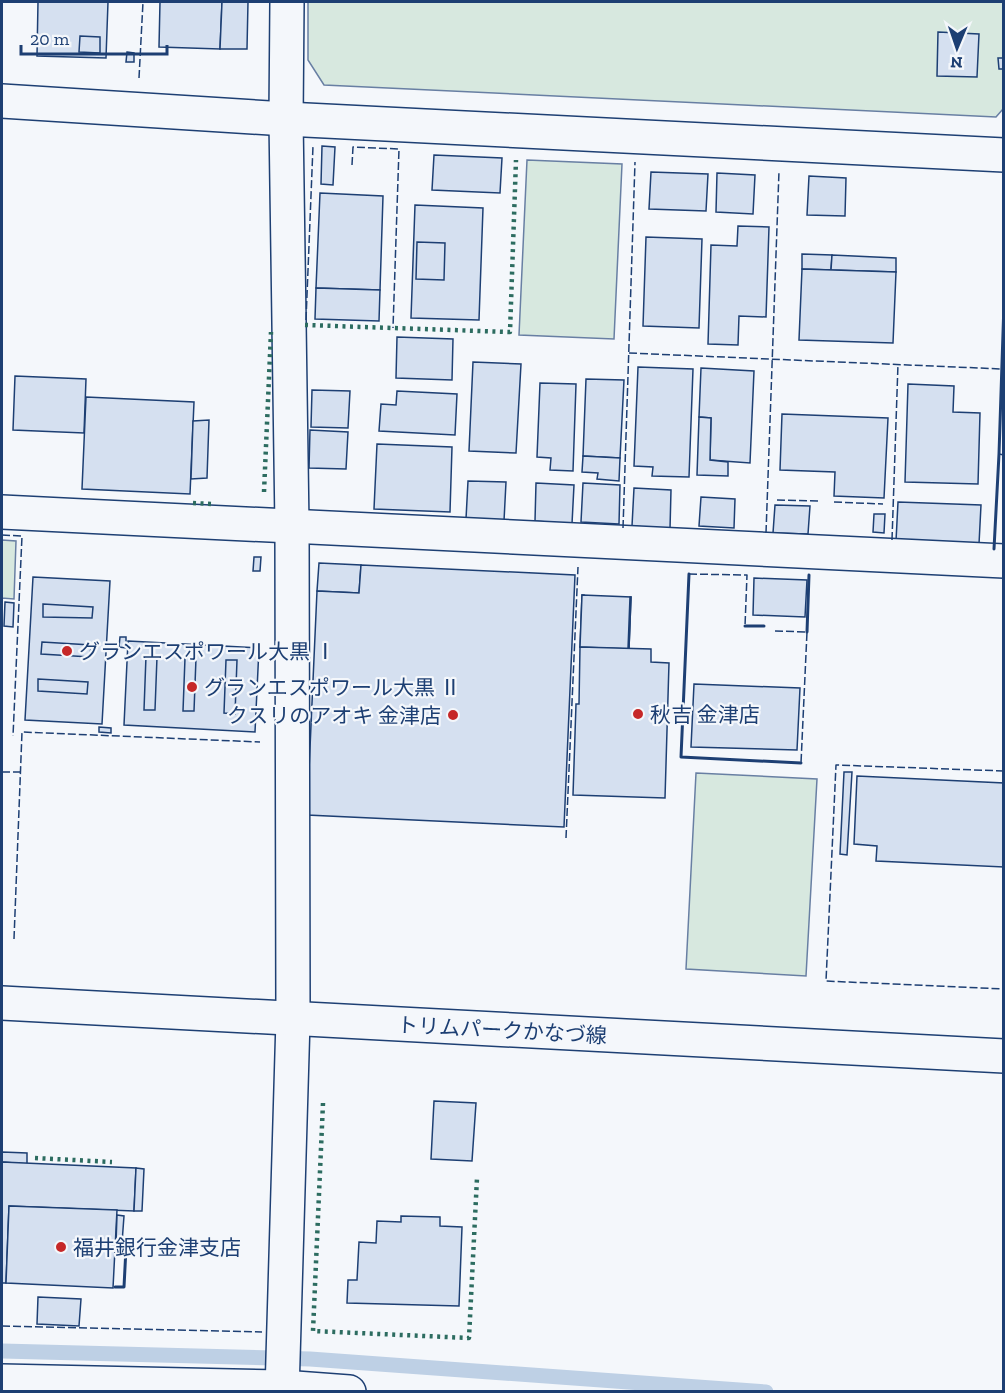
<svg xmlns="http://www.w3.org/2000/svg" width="1005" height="1393" font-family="'Zilla Slab','Noto Sans JP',serif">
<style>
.green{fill:#d7e8df;stroke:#687fa3;stroke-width:1.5}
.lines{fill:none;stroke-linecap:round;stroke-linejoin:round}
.stream{stroke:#bed0e5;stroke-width:15}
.building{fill:#d5e0f0;stroke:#1d3f73;stroke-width:1.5}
.street-casing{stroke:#1d3f73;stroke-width:36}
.secondary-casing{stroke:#1d3f73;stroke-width:36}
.street{stroke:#f4f7fb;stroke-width:33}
.secondary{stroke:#f4f7fb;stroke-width:33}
.hedge{stroke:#2c6c60;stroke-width:4.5;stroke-dasharray:3 4.5;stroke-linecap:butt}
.fence{stroke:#1d3f73;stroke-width:1.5;stroke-dasharray:8 3;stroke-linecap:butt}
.wall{stroke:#1d3f73;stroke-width:3}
.poi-dot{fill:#c62828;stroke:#f4f7fb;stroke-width:2}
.labels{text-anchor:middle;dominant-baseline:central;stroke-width:4.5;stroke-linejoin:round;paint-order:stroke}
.poi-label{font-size:21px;fill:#1d3f73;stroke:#f4f7fb;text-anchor:start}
.street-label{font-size:21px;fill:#1d3f73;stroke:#f4f7fb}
</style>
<rect width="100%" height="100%" fill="#f4f7fb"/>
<!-- green -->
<g class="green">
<path d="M308,2h695v107l-7,8 -672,-32 -16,-25z"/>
<path d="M527,160l95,4 -8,175 -95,-4z"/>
<path d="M2,540l14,1 -2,58 -12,-1v13z"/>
<path d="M696,773l121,6 -11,197 -120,-7z"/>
</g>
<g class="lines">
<!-- stream -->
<path class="stream" d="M2,1351l308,8 456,33"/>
</g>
<!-- building -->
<g class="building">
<path d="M38,2h70l-2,56 -69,-2z"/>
<path d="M160,2h62l-2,47 -61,-2z"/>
<path d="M222,2h26l-1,47h-27z"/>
<path d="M938,32l41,2 -2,43 -40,-1z"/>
<path d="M80,36l20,1v16l-21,-1z"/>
<path d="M127,52l7,1v9h-8z"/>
<path d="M998,58h6v11h-5z"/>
<path d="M322,146l13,1 -2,38 -12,-1z"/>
<path d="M434,155l68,3 -2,35 -68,-3z"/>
<path d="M651,172l57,2 -2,37 -57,-2z"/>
<path d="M717,173l38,2 -2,39 -37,-2z"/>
<path d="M809,176l37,2 -1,38 -38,-1z"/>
<path d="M320,193l63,3 -3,94 -64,-2z"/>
<path d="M415,205l68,3 -4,112 -68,-2z"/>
<path d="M738,226l31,1 -3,90 -27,-1 -1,29 -30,-1 3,-99 26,1z"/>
<path d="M646,237l56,2 -3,89 -56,-2z"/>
<path d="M417,242l28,1 -1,37 -28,-1z"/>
<path d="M802,254l30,1 -1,15 -29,-1z"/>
<path d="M832,255l64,3v14l-65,-2z"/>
<path d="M802,269l94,3 -3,71 -94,-3z"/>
<path d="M316,288l64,2 -1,31 -64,-2z"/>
<path d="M397,337l56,2 -1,41 -56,-2z"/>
<path d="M473,362l48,2 -5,89 -47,-2z"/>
<path d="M638,367l55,2 -4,108 -37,-1 1,-9 -19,-1z"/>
<path d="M701,368l53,3 -4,92 -40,-3 1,-42 -12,-1z"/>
<path d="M15,376l71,3 -2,54 -71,-3z"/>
<path d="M586,379l38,1 -4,78 -37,-2z"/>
<path d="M540,383l36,1 -3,87 -23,-1 1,-12 -14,-1z"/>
<path d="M908,384l46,2 -1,26 27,1 -2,71 -73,-2z"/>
<path d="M312,390l38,1 -2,37 -37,-1z"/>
<path d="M397,391l60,3 -2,41 -76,-4 2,-27 15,1z"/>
<path d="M86,397l108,5 -4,92 -108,-5z"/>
<path d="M782,414l106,4 -4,80 -50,-2 1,-24 -55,-2z"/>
<path d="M699,417l12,1 -1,42 18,2v14l-31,-1z"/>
<path d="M209,420l-2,58 -16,1 2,-58z"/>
<path d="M310,430l38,2 -2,37 -37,-1z"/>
<path d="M377,444l75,3 -2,65 -76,-3z"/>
<path d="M583,456l37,2 -1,23 -22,-2 1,-6 -16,-1z"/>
<path d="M468,481l38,1 -2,39 -38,-2z"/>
<path d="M536,483l38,2 -2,39 -37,-3z"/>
<path d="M583,483l37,2 -1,39 -38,-2z"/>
<path d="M634,488l37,2 -1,39 -38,-3z"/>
<path d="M701,497l34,2 -1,29 -35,-2z"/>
<path d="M898,502l83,3 -2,39 -83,-3z"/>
<path d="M775,505l35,1 -2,28 -35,-1z"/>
<path d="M874,514h11l-1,19 -11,-1z"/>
<path d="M254,557h7l-1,14h-7z"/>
<path d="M319,563l42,2 -2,28 -42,-2z"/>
<path d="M361,565l214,10 -11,252 -257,-12 10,-224 42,2z"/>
<path d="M33,577l77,4 -8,143 -77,-4z"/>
<path d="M754,578l53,2 -2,37 -52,-2z"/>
<path d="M582,595h2l-2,52h-2z"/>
<path d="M582,595l49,2 -2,52 -49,-2z"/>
<path d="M630,597h1l-2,52h-1z"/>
<path d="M5,602l9,1 -1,24 -9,-1z"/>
<path d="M43,604l50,3 -1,11 -49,-1z"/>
<path d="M120,637h6v11l-7,-1z"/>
<path d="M128,641l131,7 -4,84 -131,-7z"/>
<path d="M42,642l49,3 -1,12 -49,-3z"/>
<path d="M580,647l71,2v13l18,1 -4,135 -92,-3 3,-91h3z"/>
<path d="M146,656l11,1 -2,53h-11z"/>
<path d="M185,658h11l-2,53h-11z"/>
<path d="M226,660h11l-2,54 -11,-1z"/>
<path d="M38,679l50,3 -1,12 -49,-3z"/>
<path d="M694,684l106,4 -3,62 -106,-3z"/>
<path d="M99,727l12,1v5l-12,-1z"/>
<path d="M844,772h8l-5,83 -7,-1z"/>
<path d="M857,776l147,7v84l-128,-6 1,-15 -23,-2z"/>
<path d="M434,1101l42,2 -4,58 -41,-2z"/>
<path d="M2,1152l25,1v11l-25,-2z"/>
<path d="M2,1162l134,6 -2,43 -125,-5 -3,77h-4z"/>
<path d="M136,1168l8,1 -2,42h-8z"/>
<path d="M9,1206l108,4 -4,78 -107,-5z"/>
<path d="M117,1215l7,1 -2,27h-6z"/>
<path d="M401,1216l39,1v9l22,1 -3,79 -112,-3 1,-23h9l2,-38 17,1 1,-22 24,1z"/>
<path d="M38,1297l43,2 -2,27 -42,-2z"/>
</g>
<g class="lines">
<!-- street casing -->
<g class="street-casing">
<g id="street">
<path d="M2,101l284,18 718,36"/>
<path d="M2,512l1002,49"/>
<path d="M2,1381l280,6 67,5"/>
<path d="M282,1392l11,-372 -1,-494 -6,-407 1,-117"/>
</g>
</g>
<!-- secondary casing -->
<g class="secondary-casing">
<path id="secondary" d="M2,1003l1002,53"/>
</g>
<!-- street -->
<use href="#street" class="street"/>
<!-- secondary -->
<use href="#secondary" class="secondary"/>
<!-- hedge -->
<g class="hedge">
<path d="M305,325l205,7 6,-172"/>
<path d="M264,492l7,-160"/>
<path d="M193,503l20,1"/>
<path d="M323,1103l-10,228 156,7 8,-160"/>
<path d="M35,1158l77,4"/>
</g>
<!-- fence -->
<g class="fence">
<path d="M139,78l4,-76"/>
<path d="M352,165l1,-18 46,2 -6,179"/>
<path d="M306,320l7,-174"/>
<path d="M629,353l373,16"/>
<path d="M999,454l5,1"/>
<path d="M777,500l42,1"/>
<path d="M834,502l49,2"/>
<path d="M623,528l12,-366"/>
<path d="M766,533l13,-362"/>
<path d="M2,535l20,1 -9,200"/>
<path d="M892,540l6,-176"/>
<path d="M689,574l58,1 -2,51"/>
<path d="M775,631l32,1 -6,131"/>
<path d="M1004,771l-168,-6 -10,216 178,8"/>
<path d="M2,772h19"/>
<path d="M566,838l12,-271"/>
<path d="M14,939l8,-207 238,10"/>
<path d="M2,1326l260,6"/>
</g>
<!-- wall -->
<g class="wall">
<path d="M994,549l5,-95 5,-151"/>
<path d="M689,574l-8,183 120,6"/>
<path d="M745,626h19"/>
<path d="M807,632l2,-57"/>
<path d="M115,1287h9l2,-39h-11"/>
</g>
</g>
<!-- markers -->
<g class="poi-dot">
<circle cx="67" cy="651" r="6"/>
<circle cx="192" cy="687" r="6"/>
<circle cx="638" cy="714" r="6"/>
<circle cx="453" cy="715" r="6"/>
<circle cx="61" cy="1247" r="6"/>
</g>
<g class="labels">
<!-- poi labels -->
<g class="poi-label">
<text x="79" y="651">グランエスポワール大黒 Ⅰ</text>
<text x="204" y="687">グランエスポワール大黒 Ⅱ</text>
<text x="650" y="714">秋吉 金津店</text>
<text x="441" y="715" text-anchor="end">クスリのアオキ 金津店</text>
<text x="73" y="1247">福井銀行金津支店</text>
</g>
<!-- street labels -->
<g class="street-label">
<text transform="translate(502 1030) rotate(3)">トリムパークかなづ線</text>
</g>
</g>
<!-- border -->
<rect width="1005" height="1393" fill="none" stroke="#1d3f73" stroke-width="6"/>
<!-- north arrow -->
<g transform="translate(957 48) rotate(182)" stroke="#f4f7fb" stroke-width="4.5" paint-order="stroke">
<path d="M0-4.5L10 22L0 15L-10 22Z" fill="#1d3f73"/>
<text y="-9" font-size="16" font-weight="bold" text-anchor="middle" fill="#1d3f73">N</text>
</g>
<!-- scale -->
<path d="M21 45v9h146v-9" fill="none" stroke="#1d3f73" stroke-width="3"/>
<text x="30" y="45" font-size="18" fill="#1d3f73" stroke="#f4f7fb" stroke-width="4.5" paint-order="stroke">20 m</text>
</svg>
